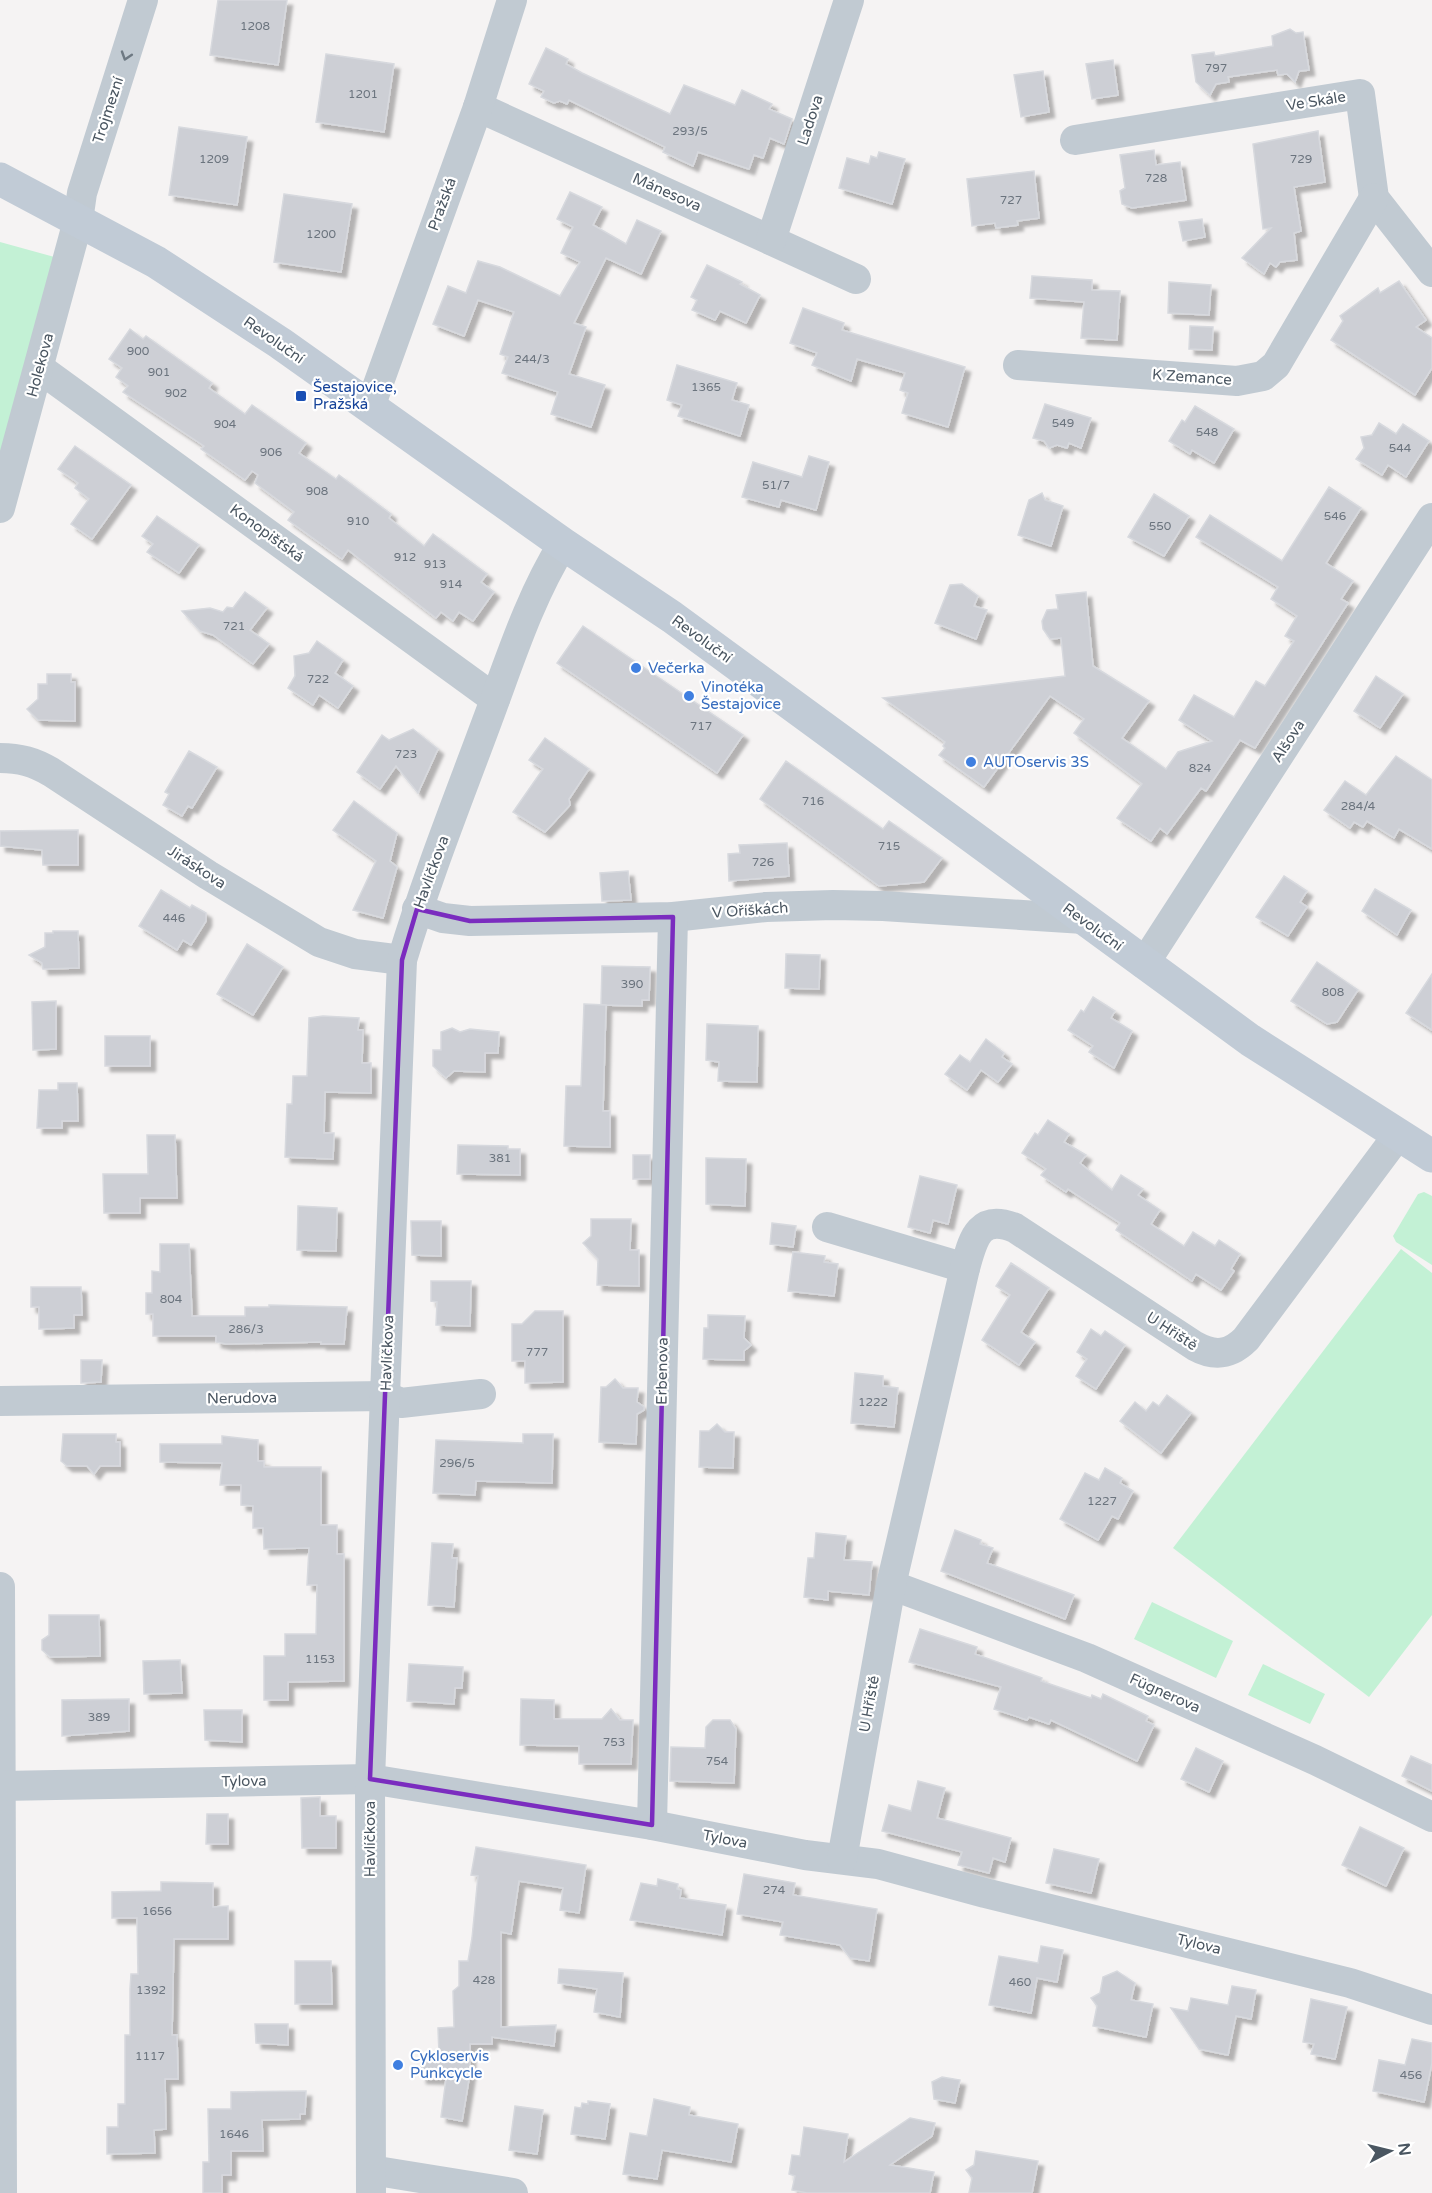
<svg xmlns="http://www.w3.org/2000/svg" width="1432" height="2193" font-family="'Varela Round',sans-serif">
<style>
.green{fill:#c3f1d5}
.building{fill:#cdcfd5;stroke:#d7d9de;stroke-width:1.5;filter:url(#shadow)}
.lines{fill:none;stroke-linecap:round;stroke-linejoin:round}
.street{stroke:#c1cad2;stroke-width:30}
.secondary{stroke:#c1cbd6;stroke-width:33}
.oneway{stroke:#6e7983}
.marked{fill:none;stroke:#7b2cbf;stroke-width:4.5;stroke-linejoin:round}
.transit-dot{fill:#1a4fb4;stroke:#fff;stroke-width:2}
.shop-dot{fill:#3f7fe0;stroke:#fff;stroke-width:2}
.labels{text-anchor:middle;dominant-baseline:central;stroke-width:4.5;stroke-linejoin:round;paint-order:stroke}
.number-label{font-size:12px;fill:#6b747e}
.street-label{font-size:15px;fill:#4a5661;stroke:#fff}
.transit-label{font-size:15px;fill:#164399;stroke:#fff;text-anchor:start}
.shop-label{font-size:15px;fill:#366cbe;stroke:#fff;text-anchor:start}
</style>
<defs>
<filter id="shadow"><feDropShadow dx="5.5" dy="5.5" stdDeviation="1.5" flood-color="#0004"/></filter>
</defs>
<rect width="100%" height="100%" fill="#f5f3f3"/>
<!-- green -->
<g class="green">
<path d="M0,242l58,16 -58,230z"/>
<path d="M1424,1192l8,4v69l-36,-23 -3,-6 25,-42z"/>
<path d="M1401,1249l31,24v342l-63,82 -196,-149z"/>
<path d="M1152,1602l81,39 -17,37 -82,-39z"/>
<path d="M1263,1664l62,30 -15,30 -62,-29z"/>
</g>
<!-- building -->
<g class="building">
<path d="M218,0h69l-9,65 -68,-10z"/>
<path d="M1290,29l6,4 7,-1 6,38 -10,1 -4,11 -8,-8 -9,1 -1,-5 -49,7 1,5 -13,2 -6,11 -14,-13 -4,-27 22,-3 1,4 58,-10 -1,-10z"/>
<path d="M546,48l22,11 -2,5 16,9 88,41 14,-29 51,20 7,-15 30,14 -3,5 23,10 -8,25 -14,-6 -7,20 -9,-3 -5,14 -51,-17 -5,14 -30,-14 2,-5 -96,-47 -2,4 -7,-3 -6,2 -13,-6 3,-6 -15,-7z"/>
<path d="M326,54l68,10 -10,68 -68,-10z"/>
<path d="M1113,60l5,35 -26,4 -6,-35z"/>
<path d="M1043,71l6,41 -28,5 -7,-42z"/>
<path d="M179,127l68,10 -10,68 -68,-10z"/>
<path d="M1318,131l7,51 -31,5 7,44 -7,2 3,27 -17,2 -4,5 -6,-4 -6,11 -22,-16 29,-30 -8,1 -10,-85z"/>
<path d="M1154,150l2,15 24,-3 6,38 -54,8 -10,-4 -2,-13 5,-3 -5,-33z"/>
<path d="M879,152l26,7 -13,45 -53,-16 8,-30 22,6 2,-8 6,2z"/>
<path d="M1034,171l5,47 -22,3 1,4 -22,3 -1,-5 -23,3 -5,-47z"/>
<path d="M570,192l32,15 -9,18 33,19 11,-24 24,11 -20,43 -35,-16 -32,65 12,4 -17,47 36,11 -14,42 -40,-13 7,-22 -56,-19 6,-16 -8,-3 14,-42 -36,-12 -14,36 -31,-12 15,-38 18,7 12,-32 22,6 60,29 20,-34 -19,-9 12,-26 -16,-8z"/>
<path d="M284,194l68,10 -11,68 -67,-10z"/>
<path d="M1202,219l3,18 -22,4 -4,-19z"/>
<path d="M707,265l35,17 -2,2 20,11 -14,28 -26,-12 -5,9 -23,-10 5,-10 -6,-3z"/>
<path d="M1032,276l60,4v10l28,1 -3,49 -36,-2 3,-36 -54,-4z"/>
<path d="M1399,281l27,39 -10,7 16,11v30l-17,27 -84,-55 12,-19 -3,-5 38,-28 2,5z"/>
<path d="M1169,282l42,3 -2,30 -41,-2z"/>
<path d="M803,308l41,15 -2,7 123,37 -17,60 -46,-14 6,-20 -8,-3 5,-17 -48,-14 -6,22 -39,-16 5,-12 -27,-10z"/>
<path d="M1190,326l23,1 -1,23 -23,-1z"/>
<path d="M130,329l13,10 3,-3 66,47 -3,5 36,26 7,-9 54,38 -7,10 37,26 3,-4 52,39 -2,4 35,28 9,-12 54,40 -6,8 13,10 -21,29 -14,-9 -6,9 -12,-9 -5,6 -88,-68 -6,9 -54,-39 6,-8 -39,-29 3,-8 -6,-4 -7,9 -44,-31 3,-3 -81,-54 5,-6 -12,-9 6,-9 -13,-9z"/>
<path d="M677,365l60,18 -5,17 17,5 -9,31 -62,-20 4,-11 -15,-5z"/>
<path d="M1045,404l46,14 -10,30 -12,-5 -2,5 -10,-3 -8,3 -5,-7 -11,-3z"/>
<path d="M1195,406l39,23 -20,34 -22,-13 -2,4 -21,-13 13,-21 3,2z"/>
<path d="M1379,423l17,11 7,-10 26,17 -23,36 -18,-12 -6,10 -26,-16 8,-11 -3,-11 11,-2z"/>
<path d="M75,446l56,39 -39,54 -21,-15 18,-25 -14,-11 3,-5 -20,-14z"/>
<path d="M809,456l20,6 -13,48 -35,-10 -2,7 -37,-10 11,-35 49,15z"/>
<path d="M1329,487l32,21 -35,55 27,18 -12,18 7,4 -93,145 -15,-8 -34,51 -5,-3 -34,46 -7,-6 -9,13 -34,-23 25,-34 -68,-51 10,-14 -34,-23 -66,91 -45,-32 6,-7 -2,-2 2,-4 -62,-44 182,-22 -4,-38 -11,1 -7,-10 -1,-8 5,-11 11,-1 -2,-14 30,-3 7,74 56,35 -27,37 44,31 12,-17 34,-11 -33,-21 15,-25 40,22 22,-36 9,5 29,-45 -9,-5 12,-20 -26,-17 7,-12 -82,-50 14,-22 72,46z"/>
<path d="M1042,493l3,7 18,6 -12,40 -33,-11 11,-35z"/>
<path d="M1154,494l35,22 -25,40 -36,-19z"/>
<path d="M157,516l42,29 -20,28 -32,-21 6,-8 -11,-8z"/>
<path d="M962,584l16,12 -4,10 13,4 -11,29 -41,-16 15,-38z"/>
<path d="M245,592l22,16 -17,22 19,14 -16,20 -40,-29 -13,-4 -18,-20 28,-3 13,4 4,-5 6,1z"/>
<path d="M583,626l160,109 -26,38 -160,-110z"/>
<path d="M317,641l26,19 -8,13 18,13 -15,22 -19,-13 -6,10 -25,-17 7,-12 -1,-20 15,-3z"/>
<path d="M47,674h24v8h4v39l-37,-1 -11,-11 11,-10v-15h9z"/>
<path d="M1376,676l27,18 -23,34 -26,-17z"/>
<path d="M413,729l25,20 -20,44 -22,-27 -16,23 -23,-17 25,-37 7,5z"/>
<path d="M545,738l44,31 -20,30 1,6 -25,27 -32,-20 30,-43 -14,-9z"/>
<path d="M189,751l28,16 -25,41 -4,-2 -6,10 -19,-11 6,-11 -4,-2z"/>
<path d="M1396,756l36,24v69l-33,-20 -5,9 -27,-17 -4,6 -9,-5 -4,6 -26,-18 21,-29 21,14z"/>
<path d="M786,761l97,68 6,-8 53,37 -18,24 -45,4 -119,-87z"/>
<path d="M354,801l43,32 -7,28 7,6 -14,51 -30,-8 23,-49 -43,-31z"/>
<path d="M78,830v35h-35l-1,-15 -42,-4v-15z"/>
<path d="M787,843l2,33 -60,5 -1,-27 12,-1 -1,-8z"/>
<path d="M628,871l3,29 -29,1 -2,-28z"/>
<path d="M1284,876l23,15 -7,11 7,5 -19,29 -32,-19z"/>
<path d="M1375,889l36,21 -14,25 -35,-24z"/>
<path d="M161,890l29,18 2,-3 14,8v8l-15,24 -8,-5 -6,10 -38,-24z"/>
<path d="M53,931h25l1,37 -36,1 -1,-6 -13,-8 16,-8v-14h8z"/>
<path d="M247,944l36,23 -30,48 -36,-21z"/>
<path d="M786,954l34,1 -1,34 -34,-1z"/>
<path d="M1317,962l41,28 -21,32 -10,2 -36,-23z"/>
<path d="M602,966l48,1 -1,33h-7v6l-41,-1z"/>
<path d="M1432,974v56l-26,-17z"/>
<path d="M1093,997l22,14 -4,7 21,13 -18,37 -25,-16 4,-6 -25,-16 13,-20 3,2z"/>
<path d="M56,1001v48l-23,1 -1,-48z"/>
<path d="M584,1004l22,1 -3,106h7v36l-46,-1 2,-60h15z"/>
<path d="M323,1016l36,2 -1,12h5l-1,33h9v30l-46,-1 -1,41h10l-1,26 -48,-2 2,-53h5l1,-28h14l2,-58z"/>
<path d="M707,1024l51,2 -1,56 -39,-1 1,-19 -13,-2z"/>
<path d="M452,1028l8,4 10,-3 29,3 -1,21h-13v19l-31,-1 -8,7 -13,-12v-16h8v-18z"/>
<rect x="105" y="1036" width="45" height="30"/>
<path d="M986,1039l18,14 -2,4 10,7 -14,18 -17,-12 -14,20 -22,-16 15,-19 10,7z"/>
<path d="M58,1083h19l1,38h-16v7h-25l2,-38h19z"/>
<path d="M1048,1120l21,14 -5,8 22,13 -6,8 32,27 9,-15 22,14 -5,6 22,15 -9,14 33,22 9,-14 22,14 4,-6 21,14 -9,15 3,2 -13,19 -25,-16 -4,7 -76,-51 4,-7 -52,-34 -2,3 -25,-17 5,-6 -24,-16 13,-20 3,2z"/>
<path d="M147,1135h28l2,63h-37v15h-36l-1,-39h45z"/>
<path d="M458,1145l50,1v3h12v26l-63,-1z"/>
<rect x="633" y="1155" width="17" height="24"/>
<path d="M706,1158l40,1 -1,47 -39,-2z"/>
<path d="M920,1176l37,9 -9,39 -15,-4 -3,13 -22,-6z"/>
<path d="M298,1206l39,2 -1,43 -39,-1z"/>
<path d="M591,1219h40l-1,31h9v36l-42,-1 1,-26 -15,-16 8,-7z"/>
<path d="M411,1221h30v35l-29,-1z"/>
<path d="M772,1223l24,3 -3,21 -23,-3z"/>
<path d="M160,1244h29l3,72h53v-9h24v-2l78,2 -3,37h-23v-2l-95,2 -10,-2v-6h-63v-22h-7v-21h6v-22l8,1z"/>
<path d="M793,1252l32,4 -1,6 14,2 -4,32 -46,-5z"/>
<path d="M1011,1263l38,25 -28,44 14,10 -16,23 -37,-25 28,-45 -14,-9z"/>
<path d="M431,1281h40l-1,45 -34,-1 1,-23 -6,-1z"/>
<path d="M31,1287h50l1,28h-8v13l-35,1v-22h-8z"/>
<path d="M535,1311h28v71l-38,1v-22h-13v-37h10z"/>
<path d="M708,1315l37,1 -1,22 7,7 -7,6v9l-41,-1 1,-31h4z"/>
<path d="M1091,1329l10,7 4,-5 20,14 -29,44 -20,-13 11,-17 -10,-7z"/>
<path d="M81,1360h21l-1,22 -20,1z"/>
<path d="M855,1373l28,3v10l15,2 -4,39 -43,-4z"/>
<path d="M615,1379l8,9h15l-1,14 7,5v3l-7,4 -1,30 -37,-2 2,-55h5z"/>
<path d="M1167,1395l24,18 -30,40 -41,-32 15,-19 11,9 7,-9 6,4z"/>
<path d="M717,1424l8,8h9l-1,36 -34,-1 1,-36h9z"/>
<path d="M63,1434h53v8h4v24h-20l-6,8 -7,-8h-20l-6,-5z"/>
<path d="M523,1434h30l-1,49 -76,-2 -1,14 -42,-2 3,-53 87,3z"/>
<path d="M222,1436l36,4v21h6v6h57v58h16v29h7v127l-56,1v18h-24v-44h21v-22h31l1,-49h-10l2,-37 -45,1 -1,-21h-10v-22l-12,-1v-20h-21l2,-22 -62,-1v-18h62z"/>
<path d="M1105,1468l17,10 -2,5 13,8 -15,28 -6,-3 -14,24 -38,-21 25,-46 14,7z"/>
<path d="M955,1530l26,10 -1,4 13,4 -6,15 87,32 -9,24 -124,-48z"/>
<path d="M816,1533l30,3 -2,24 28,2 -3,33 -41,-4v9l-24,-3 4,-39h6z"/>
<path d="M432,1543l21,1 -1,14h5l-3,49 -26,-2z"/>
<path d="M49,1615h50l1,41 -50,1 -8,-7v-10l7,-5z"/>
<path d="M920,1629l57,18 -2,7 67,24 -1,3 50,17 1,-3 9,4 2,-5 45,22 -2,5 8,4 -17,36 -86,-41 -2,4 -20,-7 -2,3 -33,-11 7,-22 -92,-25z"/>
<path d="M180,1660l2,33 -38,1 -1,-33z"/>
<path d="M409,1664l54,3 -1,21h-7l-1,16 -47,-3z"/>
<path d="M129,1699v32l-67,5v-36z"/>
<path d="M521,1699l33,1v19h48l9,-10 9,11h13l-2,44h-52v-18l-59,-1z"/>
<path d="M204,1710h38v32l-37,-2z"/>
<path d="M713,1720h17l6,9 -2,54 -64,-2 1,-34 34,1 1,-21z"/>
<path d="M1196,1748l27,13 -14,31 -28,-13z"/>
<path d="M1411,1756l21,9v26l-30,-15z"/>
<path d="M918,1781l27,7 -8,30 74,20 -6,24 -12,-4 -4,15 -31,-8 4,-13 -80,-21 7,-26 22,6z"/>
<path d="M320,1797v19h16v32h-34l-1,-50z"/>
<path d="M207,1814h21v30h-22z"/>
<path d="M1360,1827l44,21 -18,38 -44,-21z"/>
<path d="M476,1847l110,18 -7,48 -19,-3 3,-22 -44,-7 -8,53 -10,-2v95l55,-2 -2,21 -62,-9v7h-22v29l-8,48 -21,-4 5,-38 -25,-1v-24l18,1 -1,-27 16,-1 -1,-36 6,-5v-25h9l4,-23 6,-62 -7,-1z"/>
<path d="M1054,1849l45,10 -8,34 -45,-10z"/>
<path d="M744,1874l51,9 -2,12 84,14 -8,52 -19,-3 -10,-13 -60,-10 3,-13 -46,-8z"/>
<path d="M658,1879l20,5 -1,5 4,1 -1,8 46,7 -4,30 -92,-15 11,-37 16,3z"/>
<path d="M161,1882l52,1v24l15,-1v33h-54l-2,96h5l1,44h-13l1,50 -12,1 1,23 -48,1v-27h11v-23h7v-69h5v-46l1,-15h7l-1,-56h-25v-26l49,-1z"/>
<path d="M1041,1946l22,4 -6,32 -20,-4 -6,35 -42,-8 10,-49 39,7z"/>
<path d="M295,1961h36l1,43h-37z"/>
<path d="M559,1969l64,4 -3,44 -26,-5 3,-23 -39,-6z"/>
<path d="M1117,1971l18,12 -4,17 22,4 -7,33 -53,-11 4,-20 -6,-8 9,-5 3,-16z"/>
<path d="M1232,1986l24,4 -5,29 -15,-3 -8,39 -29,-6 -28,-41 17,3 3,-13 37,7z"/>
<path d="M1311,1999l36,8 -12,52 -24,-5 3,-10 -11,-2z"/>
<path d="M255,2024h33v21l-32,-2z"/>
<path d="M1412,2039l20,4v20l-8,39 -51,-11 6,-31 26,5z"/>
<path d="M942,2077l18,3 -5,23 -21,-4 -2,-17z"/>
<path d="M306,2091l-1,23h-5v5l-38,1 1,31h-32v24h-9v18h-19v-31h6l-1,-53h23v-17z"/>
<path d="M654,2099l36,8 -1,8 49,9 -7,38 -69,-12 -5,29 -34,-5 7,-41 17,3z"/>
<path d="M588,2101l22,3 -5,35 -34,-5 4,-27 6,1 1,-5 6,1z"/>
<path d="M515,2106l28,4 -6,44 -28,-4z"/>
<path d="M910,2118l25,5 -3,13 -42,29 44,7 -4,21h-123l-15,-3 3,-14 -6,-2 3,-19 8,1 4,-29 44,7 -4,28z"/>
<path d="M976,2151l62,10 -6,32h-63l3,-15 -6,-8 8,-5z"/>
</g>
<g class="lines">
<!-- street -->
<g class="street">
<path d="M478,107l378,172"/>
<path d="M1075,140l285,-46 14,104 58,74"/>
<path d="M771,240l78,-240"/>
<path d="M1018,365l219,16 26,-5 13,-11 98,-167"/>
<path d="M39,368l456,331"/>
<path d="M370,407l108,-300 34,-107"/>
<path d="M0,508l78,-287 4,-28 61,-193"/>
<path d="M0,758c20,0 34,4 51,14l157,103 111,67 36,12 47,6"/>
<path d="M417,909l26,9 27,3 203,-4 93,-10 67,-2 50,1 201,13"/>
<path d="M1144,964l288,-446"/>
<path d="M827,1227l138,41"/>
<path d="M0,1401l385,-5 16,7 80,-9"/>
<path d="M891,1585l196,73 228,102 117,57"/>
<path d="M0,1587l2,606"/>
<path d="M2,1786l368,-7 282,46 153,30 73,9 107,29 365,90 82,27"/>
<path d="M652,1825l21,-908"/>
<path d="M842,1859l49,-274 74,-317c8,-28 13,-55 50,-40l180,118c20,11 35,9 51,-7l152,-204"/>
<path d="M371,2170l142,23"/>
<path d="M371,2193l-1,-414 32,-819c24,-80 55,-158 84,-236 23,-61 43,-126 77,-180"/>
</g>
<!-- secondary -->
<path class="secondary" d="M0,179l156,83 124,81 283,201 109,73 578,423 182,116"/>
</g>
<!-- one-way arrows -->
<defs><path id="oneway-chevron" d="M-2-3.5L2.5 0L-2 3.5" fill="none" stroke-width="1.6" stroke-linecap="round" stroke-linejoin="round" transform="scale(1.5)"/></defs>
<use class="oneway" href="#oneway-chevron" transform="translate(126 56) rotate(108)"/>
<!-- marked area -->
<path class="marked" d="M417,909l53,12 203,-4 -21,908 -282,-46 32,-819z"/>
<!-- markers -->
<rect class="transit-dot" x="295" y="390" width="12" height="12" rx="3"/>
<g class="shop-dot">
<circle cx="636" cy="668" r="6"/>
<circle cx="689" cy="696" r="6"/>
<circle cx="971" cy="762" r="6"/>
<circle cx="398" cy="2065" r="6"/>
</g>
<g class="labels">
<!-- number labels -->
<g class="number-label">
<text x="255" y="26">1208</text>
<text x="1216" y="68">797</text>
<text x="363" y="94">1201</text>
<text x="690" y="131">293/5</text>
<text x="214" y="159">1209</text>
<text x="1301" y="159">729</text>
<text x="1156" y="178">728</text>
<text x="1011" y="200">727</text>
<text x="321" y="234">1200</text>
<text x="138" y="351">900</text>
<text x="532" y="359">244/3</text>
<text x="159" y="372">901</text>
<text x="706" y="387">1365</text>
<text x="176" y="393">902</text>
<text x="1063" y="423">549</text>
<text x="225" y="424">904</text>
<text x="1207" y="432">548</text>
<text x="1400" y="448">544</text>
<text x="271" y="452">906</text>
<text x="776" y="485">51/7</text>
<text x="317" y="491">908</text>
<text x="1335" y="516">546</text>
<text x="358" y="521">910</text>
<text x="1160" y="526">550</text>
<text x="405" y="557">912</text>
<text x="435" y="564">913</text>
<text x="451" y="584">914</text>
<text x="234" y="626">721</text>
<text x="318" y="679">722</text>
<text x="701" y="726">717</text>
<text x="406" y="754">723</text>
<text x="1200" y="768">824</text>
<text x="813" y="801">716</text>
<text x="1358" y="806">284/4</text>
<text x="889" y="846">715</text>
<text x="763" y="862">726</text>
<text x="174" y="918">446</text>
<text x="632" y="984">390</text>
<text x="1333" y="992">808</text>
<text x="500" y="1158">381</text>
<text x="171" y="1299">804</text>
<text x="246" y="1329">286/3</text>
<text x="537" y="1352">777</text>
<text x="873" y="1402">1222</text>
<text x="457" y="1463">296/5</text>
<text x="1102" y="1501">1227</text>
<text x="320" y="1659">1153</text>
<text x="99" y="1717">389</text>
<text x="614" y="1742">753</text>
<text x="717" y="1761">754</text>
<text x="774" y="1890">274</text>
<text x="157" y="1911">1656</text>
<text x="484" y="1980">428</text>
<text x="1020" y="1982">460</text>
<text x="151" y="1990">1392</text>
<text x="150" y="2056">1117</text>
<text x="1411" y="2075">456</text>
<text x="234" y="2134">1646</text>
</g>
<!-- street labels -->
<g class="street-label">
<text transform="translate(1316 101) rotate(-9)">Ve Skále</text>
<text transform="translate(108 110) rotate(-72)">Trojmezní</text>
<text transform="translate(810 120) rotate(-72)">Ladova</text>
<text transform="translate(667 192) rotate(24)">Mánesova</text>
<text transform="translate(442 204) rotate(-70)">Pražská</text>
<text transform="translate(274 340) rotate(35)">Revoluční</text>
<text transform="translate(40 365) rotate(-75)">Holekova</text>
<text transform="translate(1192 377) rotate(4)">K Zemance</text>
<text transform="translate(267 533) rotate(36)">Konopišťská</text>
<text transform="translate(702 639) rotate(36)">Revoluční</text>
<text transform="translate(1288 741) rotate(-57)">Alšova</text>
<text transform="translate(197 867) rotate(33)">Jiráskova</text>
<text transform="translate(431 872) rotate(-70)">Havlíčkova</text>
<text transform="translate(750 910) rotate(-4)">V Oříškách</text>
<text transform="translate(1093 927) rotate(36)">Revoluční</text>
<text transform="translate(1172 1331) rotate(33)">U Hřiště</text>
<text transform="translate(387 1353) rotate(-88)">Havlíčkova</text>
<text transform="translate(662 1371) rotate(-89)">Erbenova</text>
<text transform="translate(242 1398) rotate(-1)">Nerudova</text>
<text transform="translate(1165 1693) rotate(24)">Fügnerova</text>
<text transform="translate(869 1704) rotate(-80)">U Hřiště</text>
<text transform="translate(244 1781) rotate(-1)">Tylova</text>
<text transform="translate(370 1839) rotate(-90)">Havlíčkova</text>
<text transform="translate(725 1839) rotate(11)">Tylova</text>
<text transform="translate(1199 1944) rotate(14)">Tylova</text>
</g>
<!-- transit labels -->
<g class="transit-label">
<text x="313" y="387">Šestajovice,<tspan x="313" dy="17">Pražská</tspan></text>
</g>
<!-- shop labels -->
<g class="shop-label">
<text x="648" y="668">Večerka</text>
<text x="701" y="687">Vinotéka<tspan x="701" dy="17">Šestajovice</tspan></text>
<text x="983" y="762">AUTOservis 3S</text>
<text x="410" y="2056">Cykloservis<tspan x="410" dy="17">Punkcycle</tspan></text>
</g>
</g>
<!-- north arrow -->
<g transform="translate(1390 2151) rotate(83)" stroke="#ffffff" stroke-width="4.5" paint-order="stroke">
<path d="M0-4.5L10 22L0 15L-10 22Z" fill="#4a5661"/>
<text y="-9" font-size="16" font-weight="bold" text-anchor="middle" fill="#4a5661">N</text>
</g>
</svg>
